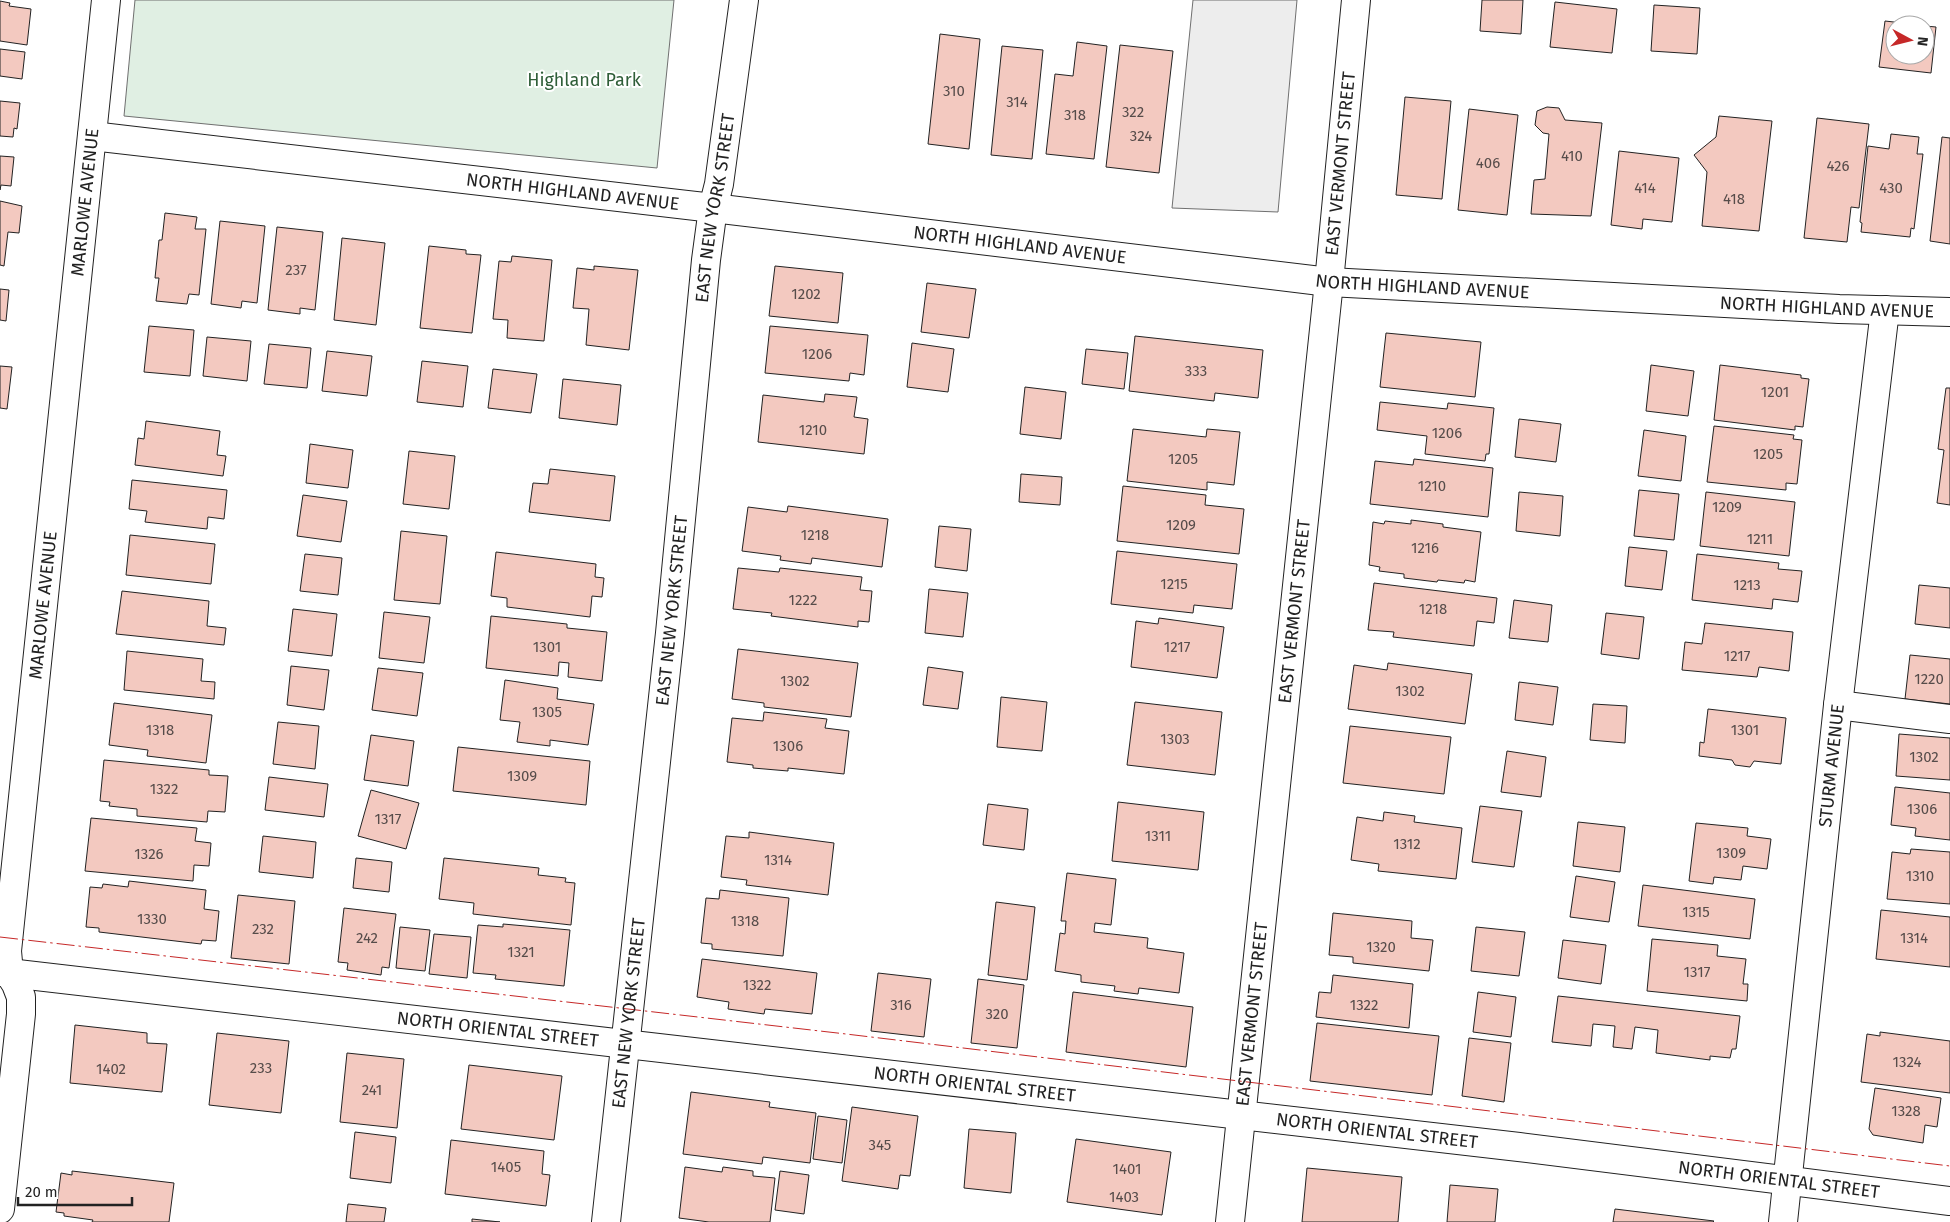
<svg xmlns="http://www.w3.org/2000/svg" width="1950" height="1222" font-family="'Fira Sans',sans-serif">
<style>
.green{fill:#e0efe3;stroke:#6f6f6f}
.parking{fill:#ededed;stroke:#6f6f6f}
.building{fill:#f3c9c0;stroke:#222}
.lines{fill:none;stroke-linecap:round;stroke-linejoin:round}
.minor-casing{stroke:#222;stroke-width:30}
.tertiary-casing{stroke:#222;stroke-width:30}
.secondary-casing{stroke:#222;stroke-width:30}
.minor{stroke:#fff;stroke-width:28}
.tertiary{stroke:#fff;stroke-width:28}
.secondary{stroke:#fff;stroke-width:28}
.power{stroke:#c62828;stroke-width:1;stroke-dasharray:18 4 2.5 4;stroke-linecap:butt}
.labels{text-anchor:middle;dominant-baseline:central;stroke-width:4;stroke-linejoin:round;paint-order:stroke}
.number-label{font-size:15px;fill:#564c4a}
.park-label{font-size:18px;fill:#2f5e38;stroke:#fff}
.street-label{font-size:18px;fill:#222;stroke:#fff}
</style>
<rect width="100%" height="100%" fill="#fff"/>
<!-- green -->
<path class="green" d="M135,0h539l-17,168 -533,-52z"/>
<!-- parking -->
<path class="parking" d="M1193,0h104l-19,212 -106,-4z"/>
<!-- building -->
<g class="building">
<path d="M1482,0h41l-2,34 -41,-3z"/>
<path d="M0,1l10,2 -1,3 22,3 -4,36 -27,-4z"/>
<path d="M1555,2l62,7 -5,44 -62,-6z"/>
<path d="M1654,5l46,3 -3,46 -46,-3z"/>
<path d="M1885,21l35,4h-25v30h30v-29l11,1 -5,46 -52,-6z"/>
<path d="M940,34l40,5 -11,110 -41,-5z"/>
<path d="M1077,42l30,4 -13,113 -48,-5 9,-80 18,2z"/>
<path d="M1120,45l53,6 -14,122 -53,-6z"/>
<path d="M1002,46l41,4 -11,109 -41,-4z"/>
<path d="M0,49l25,3 -3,27 -22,-3z"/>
<path d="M1405,97l46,4 -9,98 -46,-4z"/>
<path d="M0,101l20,2 -3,26 -3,-1 -1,9 -13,-1z"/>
<path d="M1547,107l12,1 6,12 37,3 -11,93 -60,-2 3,-34 11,-1 4,-45 -6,-1 -8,-8 2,-14z"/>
<path d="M1469,109l49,6 -11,100 -49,-5z"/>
<path d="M1719,116l53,5 -13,110 -57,-5 5,-54 -13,-17 22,-18z"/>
<path d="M1817,118l52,6 -10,84 -8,-1 -4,35 -43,-4z"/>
<path d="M1891,134l28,3 -2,17h6l-9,75 -3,-1 -1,9 -49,-5 1,-9 -2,-1 8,-76 21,3z"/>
<path d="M1942,137l8,1v106l-20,-3z"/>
<path d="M1619,151l60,7 -7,64 -29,-3 -1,10 -31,-4z"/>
<path d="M0,156l14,1 -3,29 -10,-1 -1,5z"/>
<path d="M0,201l22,5 -3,27 -11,-1 -4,34 -4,-1z"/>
<path d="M165,213l32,4 -2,12h11l-7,66 -10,-1 -2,10 -31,-3 3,-23h-4l4,-38h3z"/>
<path d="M220,221l45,5 -8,77 -15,-2 -1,7 -30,-4z"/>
<path d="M277,227l46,5 -8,78 -15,-2v6l-32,-4z"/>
<path d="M342,238l43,5 -9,82 -42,-5z"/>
<path d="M429,246l37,4v4l15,1 -9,78 -52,-5z"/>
<path d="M512,256l40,4 -8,81 -37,-3 1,-18 -15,-1 6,-58 12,1z"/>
<path d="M594,266l44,4 -9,80 -43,-5 3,-36 -16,-1 4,-40 17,2z"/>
<path d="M775,266l68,7 -5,50 -69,-7z"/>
<path d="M927,283l49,6 -7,49 -48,-6z"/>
<path d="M0,289l9,1 -3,31 -6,-1z"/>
<path d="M149,326l45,4 -4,46 -46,-4z"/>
<path d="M770,326l98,9 -4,40 -14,-2 -1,8 -84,-8z"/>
<path d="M1386,333l95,9 -6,55 -95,-10z"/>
<path d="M1135,336l128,14 -5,48 -43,-5 -1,8 -85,-10z"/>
<path d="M207,337l44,4 -4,40 -44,-5z"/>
<path d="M912,343l42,6 -6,43 -41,-5z"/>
<path d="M269,344l42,4 -4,40 -43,-4z"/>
<path d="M1086,349l42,4 -4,36 -42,-5z"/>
<path d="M327,351l45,5 -5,40 -45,-5z"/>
<path d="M422,361l46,5 -5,41 -46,-5z"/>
<path d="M1651,365l43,6 -6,45 -42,-5z"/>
<path d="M1720,365l81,10v3l8,1 -6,48 -8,-1v4l-81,-10z"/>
<path d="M0,366l12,1 -5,42 -7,-1z"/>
<path d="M493,369l44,5 -6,39 -43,-5z"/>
<path d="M563,379l58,6 -4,40 -58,-7z"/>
<path d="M1025,387l41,5 -5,47 -41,-5z"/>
<path d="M1946,388h4v117l-13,-2 7,-53 -6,-1z"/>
<path d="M825,394l32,3 -3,20 14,2 -4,35 -106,-12 5,-47 61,7z"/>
<path d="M1380,402l67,7 1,-6 46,5 -5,46h-3l-1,7 -60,-7 2,-18 -50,-6z"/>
<path d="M1519,419l42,5 -5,38 -41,-5z"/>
<path d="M146,421l74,10 -3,24 9,1 -3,20 -88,-11 3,-27 6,1z"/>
<path d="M1714,426l80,9 -1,4 9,1 -5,44 -11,-1v7l-79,-8z"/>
<path d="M1133,429l73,8 1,-8 33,3 -6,53 -27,-3v8l-80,-9z"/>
<path d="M1644,430l42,6 -5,45 -43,-5z"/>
<path d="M310,444l43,6 -5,38 -42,-5z"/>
<path d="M409,451l46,5 -6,53 -46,-5z"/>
<path d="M1414,459l79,9 -5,49 -118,-13 5,-43 38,4z"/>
<path d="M550,469l65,7 -5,45 -81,-9 4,-29 15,1z"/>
<path d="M1021,474l41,3 -2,28 -41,-3z"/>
<path d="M132,480l95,10 -3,29 -16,-2 -1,12 -62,-7 2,-11 -18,-2z"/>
<path d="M1123,486l83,9 -1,10 39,4 -5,45 -122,-13z"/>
<path d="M1639,490l40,4 -5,46 -40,-4z"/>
<path d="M1519,492l44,4 -3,40 -44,-5z"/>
<path d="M1706,492l89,10 -6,54 -89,-10z"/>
<path d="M303,495l44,6 -6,41 -44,-6z"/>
<path d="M788,506l100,13 -6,48 -70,-9 -1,6 -31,-4 1,-4 -39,-5 6,-44 39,5z"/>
<path d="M1411,520l32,4v3l38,5 -6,50 -10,-2 -1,3 -26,-3 -1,2 -33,-4v-4l-25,-3 1,-4 -11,-2 4,-43 11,2 1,-3 26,3z"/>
<path d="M939,526l32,3 -4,42 -32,-4z"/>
<path d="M401,531l46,5 -7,68 -46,-4z"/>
<path d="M130,535l85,9 -4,40 -85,-9z"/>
<path d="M1629,547l38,4 -5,39 -37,-4z"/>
<path d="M1117,551l120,13 -5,45 -38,-4 -1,8 -82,-9z"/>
<path d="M496,552l100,12 -1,13 9,1 -2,19 -10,-1 -2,21 -83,-10v-9l-16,-2z"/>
<path d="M305,554l37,4 -4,37 -38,-4z"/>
<path d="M1697,554l82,9 -1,6 24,2 -4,31 -25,-3 -1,10 -80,-9z"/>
<path d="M738,568l41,4 1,-4 82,9 -2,13 12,1 -3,31 -11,-1v6l-87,-11 1,-3 -39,-4z"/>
<path d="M1374,583l123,15 -3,25 -17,-2 -3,25 -81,-9 1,-5 -26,-2z"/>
<path d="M1919,585l31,3v40l-35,-4z"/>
<path d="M929,589l39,4 -5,44 -38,-4z"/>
<path d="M122,591l87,10 -2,25 19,2 -2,17 -108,-11z"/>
<path d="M1514,600l38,5 -4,37 -39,-4z"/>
<path d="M293,609l44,5 -5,42 -44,-5z"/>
<path d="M384,612l46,5 -6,46 -45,-5z"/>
<path d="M1606,613l38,4 -5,42 -38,-5z"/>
<path d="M491,616l76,8v4l40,4 -5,49 -34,-4 1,-14 -10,-1 -1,14 -72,-8z"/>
<path d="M1159,618l65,9 -7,51 -86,-11 5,-46 22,3z"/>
<path d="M1705,623l88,9 -4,39 -30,-4 -2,10 -75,-7 3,-28 17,2z"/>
<path d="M738,649l120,14 -7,54 -87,-10v-4l-32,-4z"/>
<path d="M127,651l76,8 -2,22 14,1 -1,17 -90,-9z"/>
<path d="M1910,655l40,4v45l-45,-5z"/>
<path d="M1388,663l84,11 -7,50 -117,-15 6,-44 33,5z"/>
<path d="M291,666l38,4 -5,40 -37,-5z"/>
<path d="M928,667l35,5 -5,37 -35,-4z"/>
<path d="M378,668l45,5 -6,43 -45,-6z"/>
<path d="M505,680l53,8 -1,11 37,5 -6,41 -38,-5v6l-33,-4 3,-20 -20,-2z"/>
<path d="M1519,682l39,5 -5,38 -38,-5z"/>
<path d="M1001,697l46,5 -5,49 -45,-4z"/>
<path d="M1135,702l87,10 -7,63 -88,-10z"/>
<path d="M114,703l98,12 -6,48 -59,-7 1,-6 -39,-5z"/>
<path d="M1593,704l34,2 -2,37 -35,-3z"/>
<path d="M1708,709l78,9 -5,46 -27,-3 -4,6 -15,-2 -3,-5 -33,-4 1,-14 4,1z"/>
<path d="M764,712l63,7 -2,9 24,3 -5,43 -56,-6v3l-35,-3v-3l-26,-3 5,-44 31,3z"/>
<path d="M278,722l41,4 -4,43 -42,-5z"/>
<path d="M1350,726l101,11 -7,57 -101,-11z"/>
<path d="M1899,734l51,4v42l-54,-4z"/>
<path d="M371,735l43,6 -6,45 -44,-6z"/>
<path d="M458,747l132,14 -4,44 -133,-14z"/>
<path d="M1507,751l39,6 -5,40 -40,-5z"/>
<path d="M104,760l105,10v5l19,1 -3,36 -17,-1 -1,11 -70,-6v-7l-28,-3 1,-4 -10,-1z"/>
<path d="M269,777l59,7 -4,33 -59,-7z"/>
<path d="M1895,787l55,6v47l-35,-4 1,-8 -25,-3z"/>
<path d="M371,790l48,13 -13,46 -48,-13z"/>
<path d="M1118,802l86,10 -6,58 -86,-9z"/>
<path d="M988,804l40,5 -4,41 -41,-5z"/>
<path d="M1480,806l42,5 -8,56 -42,-5z"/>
<path d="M1384,812l31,4 -1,6 48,6 -6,51 -78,-8 1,-7 -28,-4 6,-43 26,4z"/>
<path d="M91,818l106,10 -2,13 16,2 -2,23 -15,-1 -1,16 -108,-10z"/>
<path d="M1578,822l47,5 -5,45 -47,-6z"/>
<path d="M1696,823l52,5 -1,8 24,3 -4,30 -24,-3 -2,14 -27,-3 -1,7 -24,-3z"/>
<path d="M749,832l85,11 -6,52 -82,-10 1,-5 -26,-3 5,-41 23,2z"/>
<path d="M263,836l53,6 -3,36 -54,-6z"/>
<path d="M1911,849l39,3v52l-63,-5 5,-47 18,2z"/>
<path d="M356,858l36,4 -3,30 -36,-4z"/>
<path d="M444,858l95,10 -1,7 28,3 -1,4 10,1 -4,42 -98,-11 1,-11 -35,-4z"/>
<path d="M1067,873l49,6 -5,46 -16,-2 -1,9 54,6 -1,10 37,5 -5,40 -40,-5 -1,6 -24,-3 1,-5 -34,-4v-7l-26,-4 5,-38 5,1 1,-13h-5z"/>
<path d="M1576,876l39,6 -6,40 -39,-5z"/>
<path d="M129,881l77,9 -2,19 15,2 -3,30 -14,-1 -1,4 -102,-12v-4l-13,-1 4,-40 12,1 1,-4 25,3z"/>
<path d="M1643,885l112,14 -5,40 -112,-13z"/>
<path d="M720,890l69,8 -6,58 -71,-7v-5l-11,-1 5,-45 13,1z"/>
<path d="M238,895l57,6 -6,63 -58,-6z"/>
<path d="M996,902l39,5 -8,73 -39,-5z"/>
<path d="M344,908l52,6 -7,54 -7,-1 -1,8 -34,-5 1,-7 -10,-1z"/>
<path d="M1881,910l69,7v50l-74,-8z"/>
<path d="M1333,913l79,8 -1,17 22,2 -4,31 -76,-8v-6l-24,-2z"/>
<path d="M503,924l67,6 -6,56 -69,-7 1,-4 -23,-2 5,-48 25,2z"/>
<path d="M400,927l30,3 -5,41 -29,-3z"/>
<path d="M1476,927l49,5 -6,44 -48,-5z"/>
<path d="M434,934l37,3 -4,41 -38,-4z"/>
<path d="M1652,939l66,6 -1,11 29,3 -3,25h5l-1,17 -100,-10z"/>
<path d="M1563,940l43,5 -5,39 -43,-6z"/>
<path d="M702,959l115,14 -5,41 -47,-5 -1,5 -36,-5 1,-7 -32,-5z"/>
<path d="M878,973l53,6 -7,58 -53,-6z"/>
<path d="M1333,975l80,9 -4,44 -93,-11 3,-25 12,1z"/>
<path d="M978,979l46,6 -7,63 -46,-5z"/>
<path d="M1073,992l120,15 -7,60 -120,-15z"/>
<path d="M1478,992l38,5 -5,40 -38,-5z"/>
<path d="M1558,996l182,20 -4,33h-4l-2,9 -20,-2v4l-54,-7 2,-23 -23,-3 -3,22 -19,-2 2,-21 -22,-2 -2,22 -39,-4z"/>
<path d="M1317,1023l122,13 -7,59 -122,-14z"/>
<path d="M75,1025l72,8v10l20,1 -5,48 -92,-9z"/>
<path d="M1880,1032l70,9v52l-89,-11 6,-48 13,2z"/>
<path d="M217,1033l72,8 -8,72 -72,-8z"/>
<path d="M1469,1038l42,5 -7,59 -42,-6z"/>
<path d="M347,1053l57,6 -7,69 -57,-6z"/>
<path d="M469,1065l93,11 -8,64 -93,-11z"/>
<path d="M1875,1088l66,10 -4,29 -12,-2 -2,18 -50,-8 -4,-6z"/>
<path d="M691,1092l79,10 -1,5 47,6 -6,50 -47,-6 -1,7 -79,-10z"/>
<path d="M852,1107l66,9 -8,60 -10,-1 -2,14 -56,-8z"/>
<path d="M818,1116l29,4 -5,43 -29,-4z"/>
<path d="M969,1129l47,4 -5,60 -47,-5z"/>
<path d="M355,1132l41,5 -5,46 -41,-5z"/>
<path d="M1076,1139l95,13 -9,63 -95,-13z"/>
<path d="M451,1140l93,11 -2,23 8,1 -4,31 -101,-12z"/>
<path d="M685,1167l37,5 1,-5 30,4v5l22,2 -5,44h-61l-30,-4z"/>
<path d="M1307,1168l95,9 -4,45h-96z"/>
<path d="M72,1171l102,12 -5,39h-77l1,-2 -29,-4v-3l-8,-1 5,-39 11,2z"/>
<path d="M780,1171l29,4 -5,39 -29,-4z"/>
<path d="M1450,1185l48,4 -3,33h-48z"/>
<path d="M348,1204l38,4 -2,14h-38z"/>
<path d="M1615,1209l99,12 -1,1h-100z"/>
<path d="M472,1219l28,3h-28z"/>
</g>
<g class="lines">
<!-- minor casing -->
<g class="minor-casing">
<g id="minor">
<path id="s1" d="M92,136l621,72"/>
<path d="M1838,705l112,14"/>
<path id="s2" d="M0,1209l21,-195v-17l-5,-13 -7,-11 -2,-22 99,-951"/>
<path id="s3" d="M1783,1222l55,-517 47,-395"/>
</g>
</g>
<!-- tertiary casing -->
<g class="tertiary-casing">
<g id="tertiary">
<path id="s4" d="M713,208l616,74 510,27 111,3"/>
<path id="s5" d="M0,972l1519,175 431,54"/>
<path id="s6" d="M1230,1222l99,-940 27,-282"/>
</g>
</g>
<!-- secondary casing -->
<g class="secondary-casing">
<g id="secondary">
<path id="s7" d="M606,1222l64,-589 36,-373 7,-52 6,-24 25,-184"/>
</g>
</g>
<!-- minor -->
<use href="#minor" class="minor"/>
<!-- tertiary -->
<use href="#tertiary" class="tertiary"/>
<!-- secondary -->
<use href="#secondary" class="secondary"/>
<!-- power -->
<path class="power" d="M0,937l846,97 1104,132"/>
</g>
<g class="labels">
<!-- number labels -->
<g class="number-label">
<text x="954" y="91">310</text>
<text x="1017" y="102">314</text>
<text x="1133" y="112">322</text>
<text x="1075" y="115">318</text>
<text x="1141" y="136">324</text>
<text x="1572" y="156">410</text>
<text x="1488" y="163">406</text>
<text x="1838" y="166">426</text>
<text x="1645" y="188">414</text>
<text x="1891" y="188">430</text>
<text x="1734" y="199">418</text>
<text x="296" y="270">237</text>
<text x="806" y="294">1202</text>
<text x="817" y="354">1206</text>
<text x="1196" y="371">333</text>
<text x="1775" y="392">1201</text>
<text x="813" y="430">1210</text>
<text x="1447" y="433">1206</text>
<text x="1768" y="454">1205</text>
<text x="1183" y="459">1205</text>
<text x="1432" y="486">1210</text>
<text x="1727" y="507">1209</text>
<text x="1181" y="525">1209</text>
<text x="815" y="535">1218</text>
<text x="1760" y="539">1211</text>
<text x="1425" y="548">1216</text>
<text x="1174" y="584">1215</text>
<text x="1747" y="585">1213</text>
<text x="803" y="600">1222</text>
<text x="1433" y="609">1218</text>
<text x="547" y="647">1301</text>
<text x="1177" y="647">1217</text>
<text x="1737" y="656">1217</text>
<text x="1929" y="679">1220</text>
<text x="795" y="681">1302</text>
<text x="1410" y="691">1302</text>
<text x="547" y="712">1305</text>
<text x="160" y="730">1318</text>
<text x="1745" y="730">1301</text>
<text x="1175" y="739">1303</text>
<text x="788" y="746">1306</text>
<text x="1924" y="757">1302</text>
<text x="522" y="776">1309</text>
<text x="164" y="789">1322</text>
<text x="1922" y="809">1306</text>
<text x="388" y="819">1317</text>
<text x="1158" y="836">1311</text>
<text x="1407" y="844">1312</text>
<text x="1731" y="853">1309</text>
<text x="149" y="854">1326</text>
<text x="778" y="860">1314</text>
<text x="1920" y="876">1310</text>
<text x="1696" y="912">1315</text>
<text x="152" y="919">1330</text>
<text x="745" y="921">1318</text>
<text x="263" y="929">232</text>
<text x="367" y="938">242</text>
<text x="1914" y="938">1314</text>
<text x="1381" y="947">1320</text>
<text x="521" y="952">1321</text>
<text x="1697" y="972">1317</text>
<text x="757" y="985">1322</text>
<text x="901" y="1005">316</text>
<text x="1364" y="1005">1322</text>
<text x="997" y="1014">320</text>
<text x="1907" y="1062">1324</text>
<text x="261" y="1068">233</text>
<text x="111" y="1069">1402</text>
<text x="372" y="1090">241</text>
<text x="1906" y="1111">1328</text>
<text x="880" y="1145">345</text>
<text x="506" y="1167">1405</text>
<text x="1127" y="1169">1401</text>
<text x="1124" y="1197">1403</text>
</g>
<!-- park labels -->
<g class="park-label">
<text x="584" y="80">Highland Park</text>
</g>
<!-- street labels -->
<g class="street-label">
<text stroke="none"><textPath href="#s6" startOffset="1064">EAST VERMONT STREET</textPath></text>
<text stroke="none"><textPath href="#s1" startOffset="484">NORTH HIGHLAND AVENUE</textPath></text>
<text stroke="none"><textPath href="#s2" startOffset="1015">MARLOWE AVENUE</textPath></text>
<text stroke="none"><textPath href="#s7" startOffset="1020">EAST NEW YORK STREET</textPath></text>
<text stroke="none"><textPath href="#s4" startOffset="309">NORTH HIGHLAND AVENUE</textPath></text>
<text stroke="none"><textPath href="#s4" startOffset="714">NORTH HIGHLAND AVENUE</textPath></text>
<text stroke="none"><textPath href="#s4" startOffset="1119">NORTH HIGHLAND AVENUE</textPath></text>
<text stroke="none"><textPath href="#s2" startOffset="610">MARLOWE AVENUE</textPath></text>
<text stroke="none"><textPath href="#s7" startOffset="615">EAST NEW YORK STREET</textPath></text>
<text stroke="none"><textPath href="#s6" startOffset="614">EAST VERMONT STREET</textPath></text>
<text stroke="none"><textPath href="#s3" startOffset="459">STURM AVENUE</textPath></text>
<text stroke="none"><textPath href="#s7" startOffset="210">EAST NEW YORK STREET</textPath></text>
<text stroke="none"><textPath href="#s6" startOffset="209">EAST VERMONT STREET</textPath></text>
<text stroke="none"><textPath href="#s5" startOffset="501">NORTH ORIENTAL STREET</textPath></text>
<text stroke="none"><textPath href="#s5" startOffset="981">NORTH ORIENTAL STREET</textPath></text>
<text stroke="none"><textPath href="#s5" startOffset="1386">NORTH ORIENTAL STREET</textPath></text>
<text stroke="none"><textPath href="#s5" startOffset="1791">NORTH ORIENTAL STREET</textPath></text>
</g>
</g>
<!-- north arrow -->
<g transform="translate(1910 40) rotate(97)"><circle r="24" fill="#ffffff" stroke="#a7a7a7"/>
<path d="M0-4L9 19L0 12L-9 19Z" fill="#c62828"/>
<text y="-8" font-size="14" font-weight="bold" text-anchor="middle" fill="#222222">N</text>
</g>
<!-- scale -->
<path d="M18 1197v8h114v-8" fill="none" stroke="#222222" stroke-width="2.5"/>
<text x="25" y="1197" font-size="15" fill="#222222" stroke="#ffffff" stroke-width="4" paint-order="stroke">20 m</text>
</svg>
